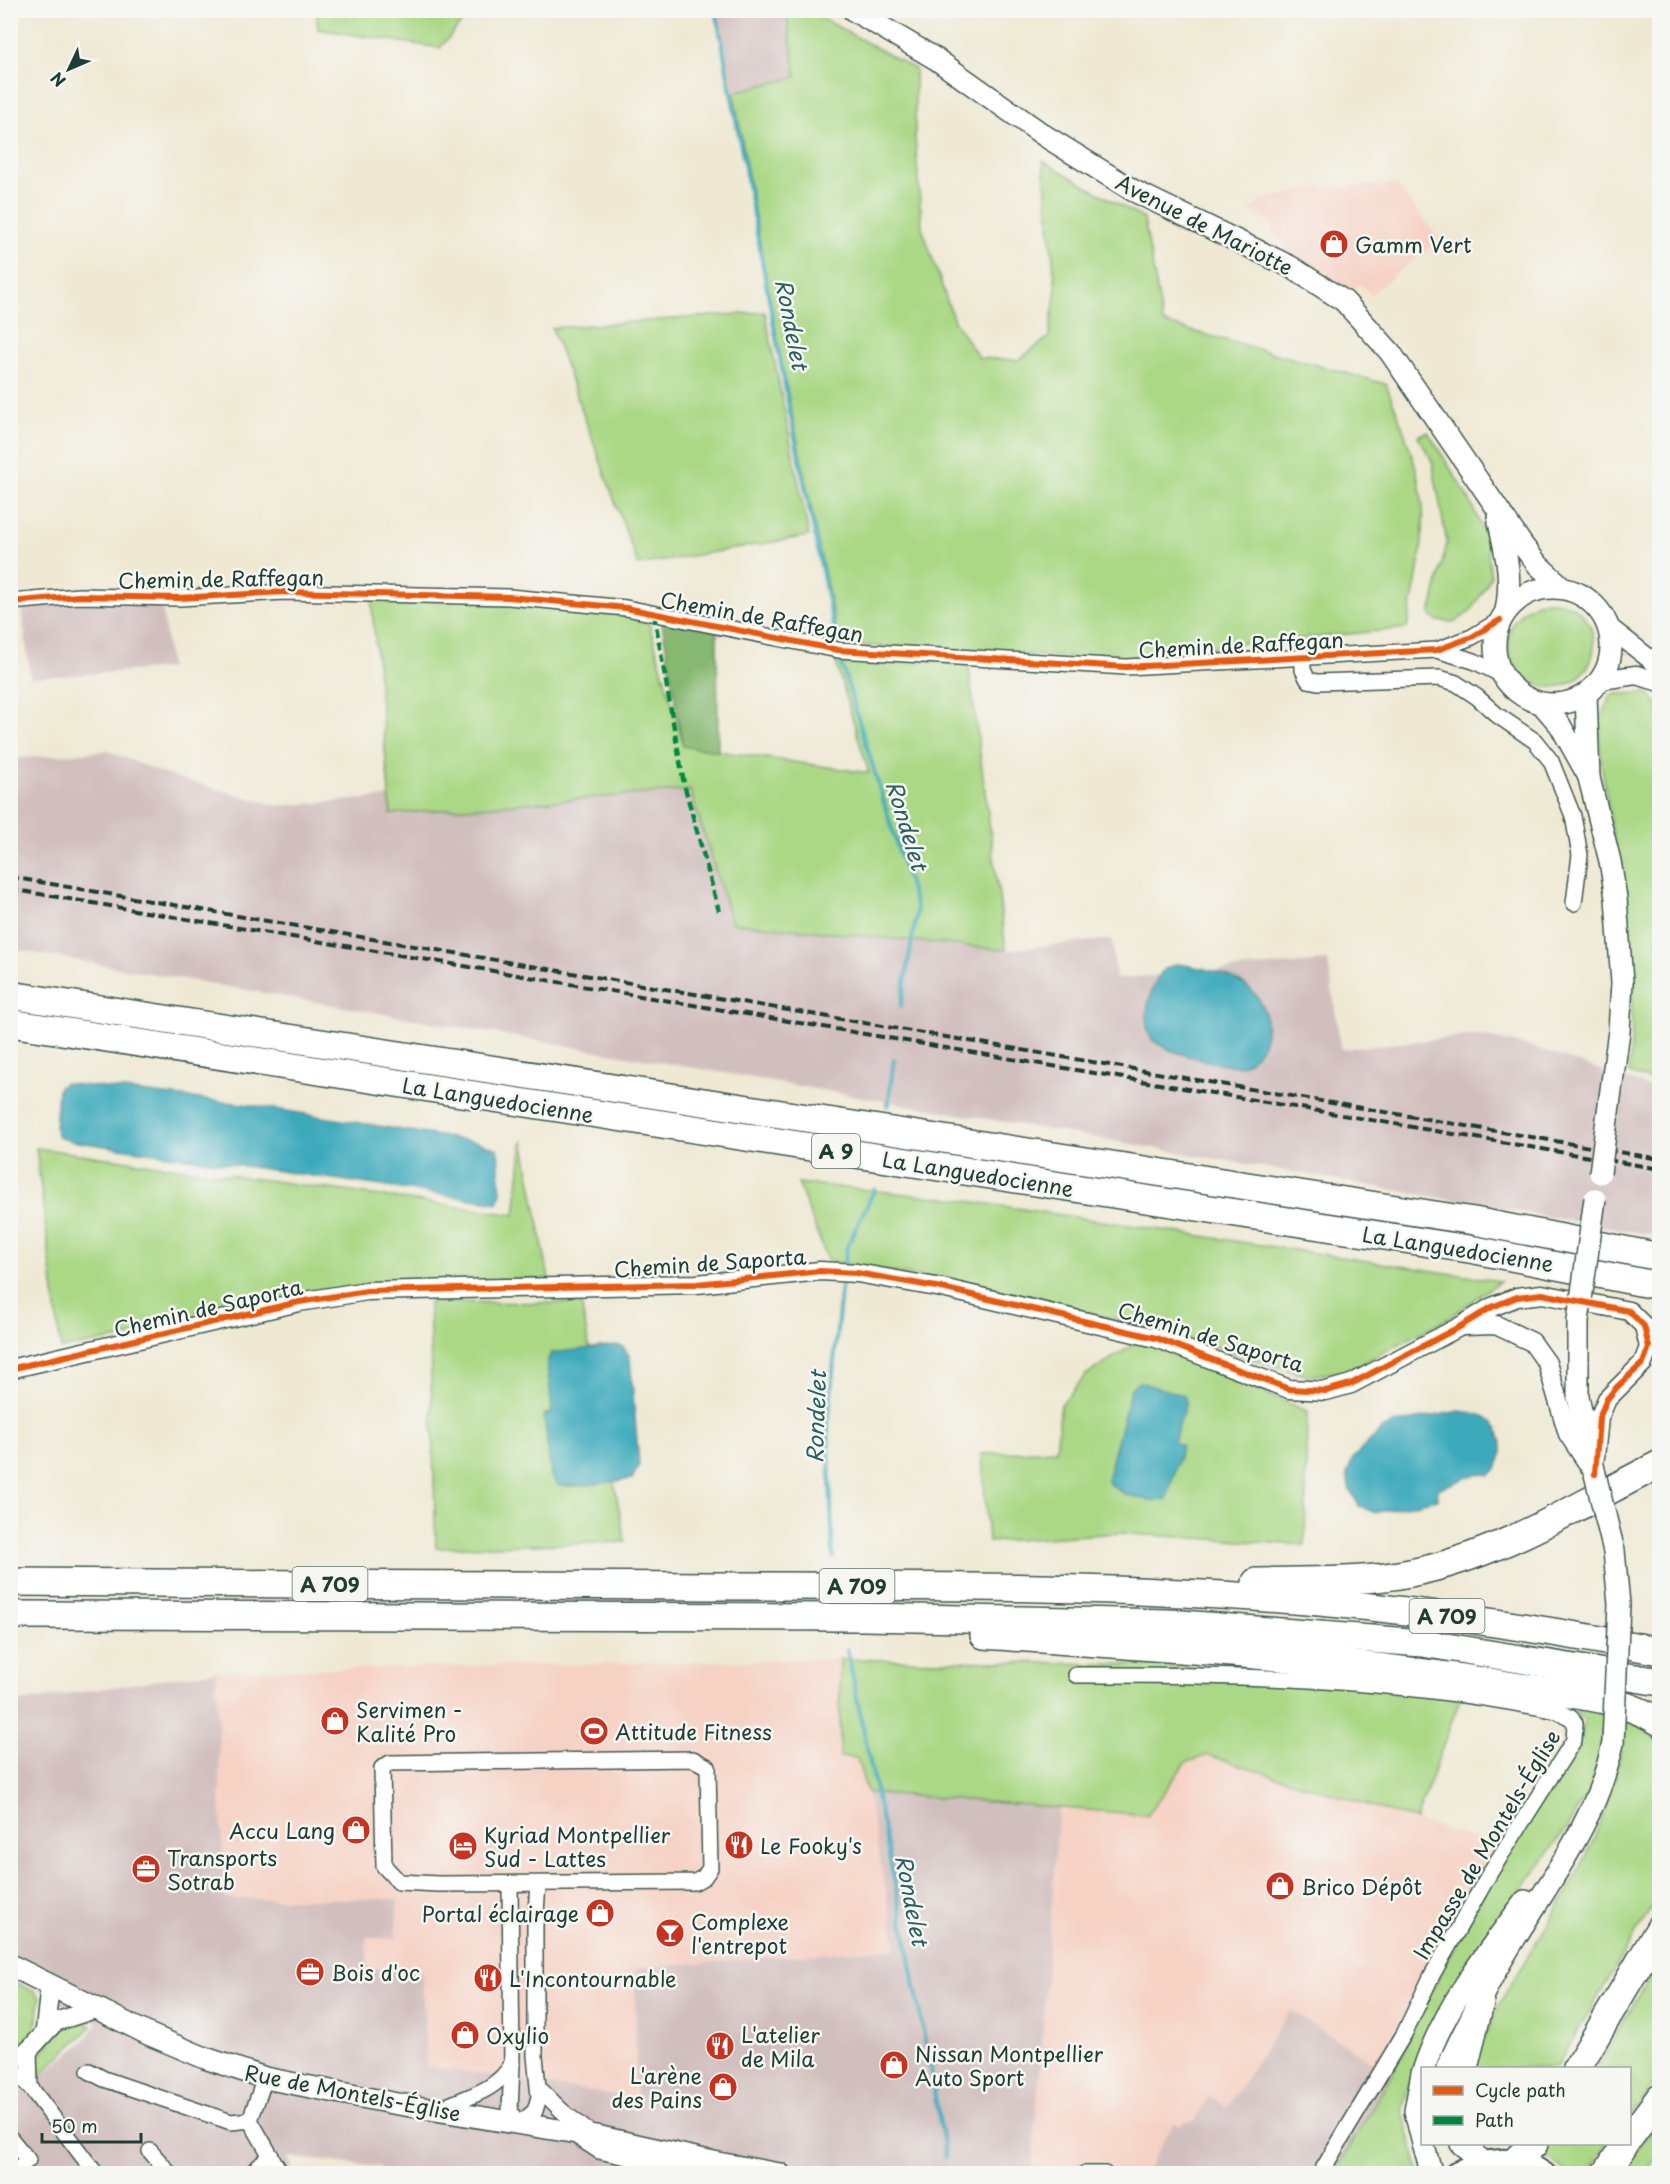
<svg xmlns="http://www.w3.org/2000/svg" width="1670" height="2184" font-family="'Playpen Sans',sans-serif">
<style>
.built{fill:#f6d2c4}
.industrial{fill:#d1bfbe}
.green{fill:#aad885;stroke:#648a5c;stroke-width:1.5}
.forest{fill:#87b872;stroke:#537a53;stroke-width:1.5}
.water{fill:#3daabc;stroke:#2e7478;stroke-width:1.5}
.lines{fill:none;stroke-linecap:round;stroke-linejoin:round}
.stream{stroke:#3daabc;stroke-width:4}
.minor-casing{stroke:#3e574c;stroke-width:18}
.tertiary-casing{stroke:#3e574c;stroke-width:21}
.secondary-casing{stroke:#3e574c;stroke-width:24}
.primary-casing{stroke:#3e574c;stroke-width:26}
.motorway-casing{stroke:#3e574c;stroke-width:30}
.minor{stroke:#fff;stroke-width:15}
.tertiary{stroke:#fff;stroke-width:18}
.secondary{stroke:#fff;stroke-width:21}
.primary{stroke:#fff;stroke-width:22}
.motorway{stroke:#fff;stroke-width:27}
.rail{stroke:#1f3d34;stroke-width:4;stroke-dasharray:9 4.5;stroke-linecap:butt}
.secondary-bridge-casing{stroke:#3e574c;stroke-width:24;stroke-linecap:butt}
.secondary-bridge{stroke:#fff;stroke-width:21}
.quiet{stroke:#00873e;stroke-width:4.5;stroke-dasharray:9 4.5;stroke-linecap:butt}
.cycleway-casing{stroke:#f6f6f2;stroke-width:10}
.cycleway{stroke:#e8590c;stroke-width:6}
.labels{text-anchor:middle;dominant-baseline:central;stroke-width:5;stroke-linejoin:round;paint-order:stroke}
.shield{fill:#f6f6f2;stroke:#60746d;stroke-width:1.5}
.shield-label{font-size:20px;font-weight:bold;fill:#1f3d34}
.street-label{font-size:21px;fill:#1f3d34;stroke:#f6f6f2}
.poi-label{font-size:21px;fill:#1f3d34;stroke:#f6f6f2;text-anchor:start}
.water-label{font-size:22px;font-style:italic;fill:#285e5d;stroke:#f6f6f2}
</style>
<rect width="100%" height="100%" fill="#f6f6f2"/>
<filter id="ink" filterUnits="userSpaceOnUse"><feTurbulence type="fractalNoise" baseFrequency=".0167" numOctaves="2"/><feDisplacementMap in="SourceGraphic" scale="12" xChannelSelector="R" yChannelSelector="G"/><feConvolveMatrix kernelMatrix="1 2 1 2 8 2 1 2 1" color-interpolation-filters="sRGB"/></filter>
<filter id="wash" filterUnits="userSpaceOnUse"><feTurbulence type="fractalNoise" baseFrequency=".008" numOctaves="4" result="noise"/><feDisplacementMap in="SourceGraphic" scale="24" xChannelSelector="R" yChannelSelector="G"/><feGaussianBlur stdDeviation="1.35" result="paint"/><feColorMatrix in="noise" values="0 0 0 0 0 0 0 0 0 0 0 0 0 0 0 0 0 1.4 0 .05"/><feComposite in="paint" operator="in"/></filter>
<g filter="url(#wash)">
<rect width="100%" height="100%" fill="#efe9d4"/>
<!-- built -->
<g class="built">
<path d="M1396,184l44,56 -69,54 -11,-9 -12,5 -62,-41 -17,-27 -20,-11 13,-11 44,-11z"/>
<path d="M840,1659v98h17l10,35 31,156 -263,20 1,130 -211,-32 -3,-92 -54,-6 -2,-32 32,-37h-174l-8,-228z"/>
<path d="M1208,1755l293,92 -58,96 -66,122 -87,-55 -63,97 -43,15 -4,5 -6,-4 -30,50h-24l-10,-6h-22l-14,6 -42,1 27,-368 88,9 39,-52z"/>
</g>
<!-- industrial -->
<g class="industrial">
<path d="M718,11h68l10,66 -62,15z"/>
<path d="M92,601l70,4 8,63 -140,10 -8,-71z"/>
<path d="M108,751l62,25 108,30 111,-9 2,17 300,-24 41,133 274,27 106,-11 4,40 212,-18 13,88 136,-14 52,11 130,44v146l-1648,-287 -1,-190z"/>
<path d="M216,1671l8,228h174l-3,40 -29,-2 2,31 54,6 4,92 210,32 -1,-130 262,-20 -30,-156 192,14 -27,367 -652,1v-7l-92,-10 6,16h-283v-74l69,-54 18,-22 -87,-50v-270z"/>
<path d="M1290,2010l87,55 25,44 17,64 -275,1 30,-51 6,3 4,-4 11,-2 14,-25 18,12z"/>
</g>
<!-- green -->
<g class="green">
<path d="M316,11v-1l155,1 -31,37 -122,-19z"/>
<path d="M786,11h23l106,58v69l7,90 32,93 25,37 39,2 31,-23 7,-48 -13,-128 101,58 19,104 223,61c15,40 33,81 37,124 3,32 -10,87 -16,120l-126,13 -62,3 -22,14h-119l-239,-14 -68,-333 -37,-219 62,-15z"/>
<path d="M765,312l44,224 -171,29 -86,-237z"/>
<path d="M1428,432l41,67 17,38 5,40 -18,31 -17,14 -18,-1 -8,-6 17,-72 -15,-82 -14,-25z"/>
<path d="M371,596l120,1 156,20 37,129 185,27 -35,-116 134,6 38,287 -274,-27 -42,-133 -299,24z"/>
<circle cx="1551" cy="644" r="43"/>
<path d="M1648,693l11,12v378l-30,-10 3,-44 -2,-90 -29,-177 -2,-42 13,-26z"/>
<path d="M523,1140l26,139 -120,2 -368,68 -25,-201 479,67z"/>
<path d="M798,1183l157,16 545,82 -52,37 -100,53 -40,5 -148,-46 -187,-44 -145,-25z"/>
<path d="M429,1302l152,1 44,239 -189,6z"/>
<path d="M1140,1340l167,71 -2,134 -188,-12 -129,9 -6,-88 74,-4 5,-46 25,-29z"/>
<path d="M840,1659l315,6 309,23 -48,132 -208,-65 -23,8 -38,52 -280,-23 -10,-34 -17,-1z"/>
<path d="M1579,1709l25,4 -3,35 -8,36 -26,44 -90,122 -52,86 -23,73 17,64 -85,1 66,-114 23,-53 68,-128 91,-142 2,-16 -9,-8z"/>
<path d="M1627,1720l16,7 16,17v150l-103,174h-83c20,-67 65,-124 99,-184 28,-51 46,-107 55,-164z"/>
<path d="M1659,1962v115l-29,40v-49h-34z"/>
<path d="M10,1980l25,12 5,6c-3,28 -3,37 -29,50z"/>
<path d="M80,2020l12,6 -53,50 -3,-18 32,-34z"/>
<path d="M1659,2118v35l-11,17 2,3 -30,1z"/>
<path d="M1550,2144h57l-19,29h-19l-29,-21z"/>
</g>
<!-- forest -->
<path class="forest" d="M661,618l56,10 1,123 -35,-5z"/>
<!-- water -->
<g class="water">
<path d="M1176,964c41,5 96,18 90,69 -2,13 -12,27 -24,32 -12,5 -84,-15 -91,-27 -10,-16 -1,-51 10,-65 3,-5 10,-7 15,-9z"/>
<path d="M64,1083l187,22 225,37 22,7 3,46 -3,8 -427,-62 -13,-4 -3,-8 3,-41z"/>
<path d="M616,1345l7,2 7,10 9,108 -7,14 -52,7h-21l-8,-10 -7,-61 8,-3 -5,-51 5,-8z"/>
<path d="M1139,1382l45,13 2,6 -12,41 8,4 -15,53c-18,4 -49,-3 -60,-19l24,-92z"/>
<path d="M1460,1411c9,1 19,2 27,7 19,13 20,43 3,57l-12,-2 -40,16 -1,10 -62,14 -16,-7 -10,-18 -2,-14 6,-16 29,-29 14,-6z"/>
</g>
<g class="lines">
<!-- stream -->
<g class="stream">
<path d="M716,10l73,398 48,236"/>
<path d="M839,656l78,254 -16,96"/>
<path d="M888,1106l6,-47"/>
<path d="M844,1264l3,-17 28,-58"/>
<path d="M833,1558l-5,-133 14,-147"/>
<path d="M847,1649l62,304 37,204"/>
</g>
</g>
</g>
<g filter="url(#ink)">
<g class="lines">
<!-- minor casing -->
<g class="minor-casing">
<g id="minor">
<path d="M10,602l69,-6 100,2 105,-6 225,5 117,11 212,42 288,17 311,-17 35,-13 28,-17"/>
<path d="M1437,650l37,11 28,14"/>
<path d="M1303,658v12l5,10 10,2 121,-4 17,5 21,14 20,18 38,26 16,20 22,55 7,39 -6,48"/>
<path d="M1076,1675c161,-1 323,4 481,36l14,7 4,5 -1,17 -83,131 -59,104 -28,59 -84,140"/>
<path d="M693,1759l15,8 2,101 -6,9 -9,5 -257,2 -39,-2 -15,-16 -2,-98 8,-5z"/>
<path d="M510,1885l2,179 -2,47 8,14 17,-14 4,-14 -4,-41v-130l3,-42"/>
<path d="M29,2050l1,37"/>
<path d="M10,2068l20,19 66,87"/>
<path d="M89,2071l15,8 127,43 19,-2 15,-42"/>
<path d="M539,2088l23,23 31,24"/>
<path d="M440,2109c27,-13 56,-17 72,-45"/>
<path d="M250,2120l31,54"/>
<path d="M576,2136l23,15 78,17 11,6"/>
<path d="M10,2138l18,22 -17,14"/>
<path d="M150,2151l20,23"/>
<path d="M250,2174l21,-18"/>
<path d="M1084,2174h21"/>
</g>
</g>
<!-- tertiary casing -->
<g class="tertiary-casing">
<g id="tertiary">
<path d="M1609,627l51,40"/>
<path d="M1601,680l35,-5 24,7"/>
<path d="M1463,1326l33,-1 36,17 15,21 21,71 24,36"/>
<path d="M10,1369l289,-67 68,-11 330,-7 123,-13 37,2 85,15 214,50 133,51 37,2 25,-7 110,-58 31,-19 25,-10 25,-3 87,17 15,15 5,21 -6,16 -36,36 -8,19 -4,39"/>
<path d="M45,2030l5,-45"/>
<path d="M10,2060l19,-10 26,-28 40,-13"/>
</g>
</g>
<!-- secondary casing -->
<g class="secondary-casing">
<g id="secondary">
<path d="M853,10l83,49 109,77 89,55 157,76 53,34 46,51 133,194 15,19 24,22"/>
<path d="M1498,517c7,35 15,57 8,94"/>
<circle cx="1553" cy="646" r="58"/>
<path d="M1586,694l3,84 21,83 6,37 6,85 -3,48 -13,96"/>
<path d="M1541,703l19,22 29,52"/>
<path d="M1578,1321v76l17,77"/>
<path d="M1605,1515l9,36 5,53"/>
<path d="M10,1965l138,69 57,24 60,20 127,25 204,33 122,27 62,11"/>
<path d="M1424,2068c21,-62 62,-115 101,-167"/>
<path d="M1447,2068c14,-31 30,-63 47,-94 42,-77 101,-143 119,-231"/>
<path d="M1422,2073l-7,38 7,29"/>
<path d="M1423,2144l9,30"/>
<path d="M1461,2144l23,18"/>
</g>
</g>
<!-- primary casing -->
<g class="primary-casing">
<path id="primary" d="M1456,2174c27,-16 62,-19 88,0"/>
</g>
<!-- motorway casing -->
<g class="motorway-casing">
<g id="motorway">
<path d="M10,995l1464,226 186,36"/>
<path d="M10,1023l1465,227 185,36"/>
<path d="M10,1582c236,2 471,3 707,4 188,0 376,-1 564,13 127,9 253,28 379,52"/>
<path d="M1256,1582c51,-2 104,1 154,-9 89,-17 170,-69 250,-109"/>
<path d="M10,1615l854,2 305,6 253,20 238,39"/>
<path d="M984,1635c177,13 355,22 530,51 47,7 105,10 146,36"/>
<path d="M1464,2068l16,-65"/>
<path d="M1577,2068l83,-140"/>
<path d="M1630,2137l30,-40"/>
<path d="M1515,2162l19,-18"/>
<path d="M1606,2174l19,-30"/>
</g>
</g>
<!-- minor -->
<use href="#minor" class="minor"/>
<!-- tertiary -->
<use href="#tertiary" class="tertiary"/>
<!-- secondary -->
<use href="#secondary" class="secondary"/>
<!-- primary -->
<use href="#primary" class="primary"/>
<!-- motorway -->
<use href="#motorway" class="motorway"/>
<!-- rail -->
<g class="rail">
<path d="M10,877l1650,282"/>
<path d="M10,889l1650,280"/>
</g>
<!-- secondary-bridge casing -->
<g class="secondary-bridge-casing">
<g id="secondary-bridge">
<path d="M1600,1173l6,-46"/>
<path d="M1578,1321l17,-122"/>
<path d="M1595,1474l10,41"/>
<path d="M1613,1743l6,-139"/>
</g>
</g>
<!-- secondary-bridge -->
<use href="#secondary-bridge" class="secondary-bridge"/>
<!-- quiet -->
<path class="quiet" d="M654,614l30,170 35,127"/>
<!-- cycleway casing -->
<g class="cycleway-casing">
<g id="cycleway">
<path d="M10,602l69,-6 100,2 105,-6 225,5 117,11 212,42 288,17 311,-17 35,-13 28,-17"/>
<path d="M10,1369l289,-67 68,-11 330,-7 123,-13 37,2 85,15 214,50 133,51 37,2 25,-7 110,-58 31,-19 25,-10 25,-3 87,17 15,15 5,21 -6,16 -26,24 -10,12 -8,19 -4,56"/>
</g>
</g>
<!-- cycleway -->
<use href="#cycleway" class="cycleway"/>
</g>
</g>
<!-- icons -->
<defs>
<g id="shop-disc" transform="scale(1.5)"><circle r="9.5" fill="#c8321e" stroke="#f6f6f2"/><path d="M-5-2.5h2.3a2.7 3.5 0 0 1 5.4 0H5L5.5 6h-11ZM-1.5-2.5h3a1.5 2.3 0 0 0-3 0Z" fill="#fff"/></g>
<g id="stadium-disc" transform="scale(1.5)"><circle r="9.5" fill="#c8321e" stroke="#f6f6f2"/><path d="M0-5a6.5 5 0 1 0 0 10a6.5 5 0 1 0 0-10ZM-3.5-1.8h7v3.6h-7Z" fill="#fff"/></g>
<g id="restaurant-disc" transform="scale(1.5)"><circle r="9.5" fill="#c8321e" stroke="#f6f6f2"/><path d="M-5-6h1v4h1v-4h1v4h1v-4h1v5L-1.5 .5V6h-2V.5L-5-1ZM5-6V6H3V1.5H1.5Q1.5-4 5-6Z" fill="#fff"/></g>
<g id="hotel-disc" transform="scale(1.5)"><circle r="9.5" fill="#c8321e" stroke="#f6f6f2"/><path d="M-6-4.5h1.5V1H6V5H4.5V3h-9V5H-6ZM-4 0a1.8 1.8 0 1 1 3.6 0ZM.5 0V-2.5h3Q6-2.5 6 0Z" fill="#fff"/></g>
<g id="office-disc" transform="scale(1.5)"><circle r="9.5" fill="#c8321e" stroke="#f6f6f2"/><path d="M-6-3h4V-5.5h4V-3h4V5H-6ZM-1-4.5V-3h2v-1.5ZM-6 0V1H6V0Z" fill="#fff"/></g>
<g id="bar-disc" transform="scale(1.5)"><circle r="9.5" fill="#c8321e" stroke="#f6f6f2"/><path d="M-6-5H6L.8 .8V4.5H3.5V6h-7V4.5H-.8V.8Z" fill="#fff"/></g>
</defs>
<g fill-rule="evenodd">
<use href="#shop-disc" x="1334" y="244"/>
<use href="#shop-disc" x="335" y="1721"/>
<use href="#stadium-disc" x="594" y="1731"/>
<use href="#shop-disc" x="356" y="1830"/>
<use href="#restaurant-disc" x="739" y="1845"/>
<use href="#hotel-disc" x="463" y="1846"/>
<use href="#office-disc" x="146" y="1869"/>
<use href="#shop-disc" x="1280" y="1886"/>
<use href="#shop-disc" x="600" y="1913"/>
<use href="#bar-disc" x="670" y="1933"/>
<use href="#office-disc" x="310" y="1972"/>
<use href="#restaurant-disc" x="488" y="1978"/>
<use href="#shop-disc" x="465" y="2035"/>
<use href="#restaurant-disc" x="720" y="2046"/>
<use href="#shop-disc" x="894" y="2065"/>
<use href="#shop-disc" x="723" y="2087"/>
</g>
<g class="labels">
<!-- shield labels -->
<g class="shield">
<rect x="812" y="1134" width="48" height="34" rx="4.5"/>
<rect x="292.5" y="1567" width="75" height="34" rx="4.5"/>
<rect x="819.5" y="1569" width="75" height="34" rx="4.5"/>
<rect x="1409.5" y="1599" width="75" height="34" rx="4.5"/>
</g>
<g class="shield-label">
<text x="836" y="1151">A 9</text>
<text x="330" y="1584">A 709</text>
<text x="857" y="1586">A 709</text>
<text x="1447" y="1616">A 709</text>
</g>
<!-- street labels -->
<g class="street-label">
<text transform="translate(1205 224) rotate(27)">Avenue de Mariotte</text>
<text transform="translate(221 578) rotate(-1)">Chemin de Raffegan</text>
<text transform="translate(762 616) rotate(10)">Chemin de Raffegan</text>
<text transform="translate(1241 644) rotate(-3)">Chemin de Raffegan</text>
<text transform="translate(498 1099) rotate(9)">La Languedocienne</text>
<text transform="translate(978 1173) rotate(9)">La Languedocienne</text>
<text transform="translate(1458 1248) rotate(9)">La Languedocienne</text>
<text transform="translate(710 1262) rotate(-4)">Chemin de Saporta</text>
<text transform="translate(208 1307) rotate(-13)">Chemin de Saporta</text>
<text transform="translate(1211 1336) rotate(17)">Chemin de Saporta</text>
<text transform="translate(1486 1844) rotate(-59)">Impasse de Montels-Église</text>
<text transform="translate(353 2092) rotate(11)">Rue de Montels-Église</text>
</g>
<!-- poi labels -->
<g class="poi-label">
<text x="1355" y="244">Gamm Vert</text>
<text x="356" y="1709">Servimen -<tspan x="356" dy="24">Kalité Pro</tspan></text>
<text x="615" y="1731">Attitude Fitness</text>
<text x="335" y="1830" text-anchor="end">Accu Lang</text>
<text x="484" y="1834">Kyriad Montpellier<tspan x="484" dy="24">Sud - Lattes</tspan></text>
<text x="760" y="1845">Le Fooky's</text>
<text x="167" y="1857">Transports<tspan x="167" dy="24">Sotrab</tspan></text>
<text x="1301" y="1886">Brico Dépôt</text>
<text x="579" y="1913" text-anchor="end">Portal éclairage</text>
<text x="691" y="1921">Complexe<tspan x="691" dy="24">l'entrepot</tspan></text>
<text x="331" y="1972">Bois d'oc</text>
<text x="509" y="1978">L'Incontournable</text>
<text x="741" y="2034">L'atelier<tspan x="741" dy="24">de Mila</tspan></text>
<text x="486" y="2035">Oxylio</text>
<text x="915" y="2053">Nissan Montpellier<tspan x="915" dy="24">Auto Sport</tspan></text>
<text x="702" y="2075" text-anchor="end">L'arène<tspan x="702" dy="24">des Pains</tspan></text>
</g>
<!-- water labels -->
<g class="water-label">
<text transform="translate(793 324) rotate(79)">Rondelet</text>
<text transform="translate(908 825) rotate(73)">Rondelet</text>
<text transform="translate(815 1417) rotate(-88)">Rondelet</text>
<text transform="translate(913 1900) rotate(79)">Rondelet</text>
</g>
</g>
<!-- margin -->
<rect width="1670" height="2184" fill="none" stroke="#f6f6f2" stroke-width="36"/>
<!-- legend -->
<rect x="1421" y="2067" width="210" height="78" fill="#f6f6f2" stroke="#a0aca6" stroke-width="1.5"/>
<rect x="1433" y="2086" width="30" height="9" fill="#e8590c" stroke="#a0aca6" stroke-width="1.5"/>
<text x="1475" y="2097" font-size="18" fill="#1f3d34">Cycle path</text>
<rect x="1433" y="2116" width="30" height="9" fill="#00873e" stroke="#a0aca6" stroke-width="1.5"/>
<text x="1475" y="2127" font-size="18" fill="#1f3d34">Path</text>
<!-- north arrow -->
<g transform="translate(69 69) rotate(226)" stroke="#f6f6f2" stroke-width="4.5" paint-order="stroke">
<path d="M0-4.5L10 22L0 15L-10 22Z" fill="#1f3d34"/>
<text y="-9" font-size="16" font-weight="bold" text-anchor="middle" fill="#1f3d34">N</text>
</g>
<!-- scale -->
<path d="M42 2133v9h99v-9" fill="none" stroke="#1f3d34" stroke-width="3"/>
<text x="51" y="2133" font-size="18" fill="#1f3d34" stroke="#f6f6f2" stroke-width="4.5" paint-order="stroke">50 m</text>
</svg>
